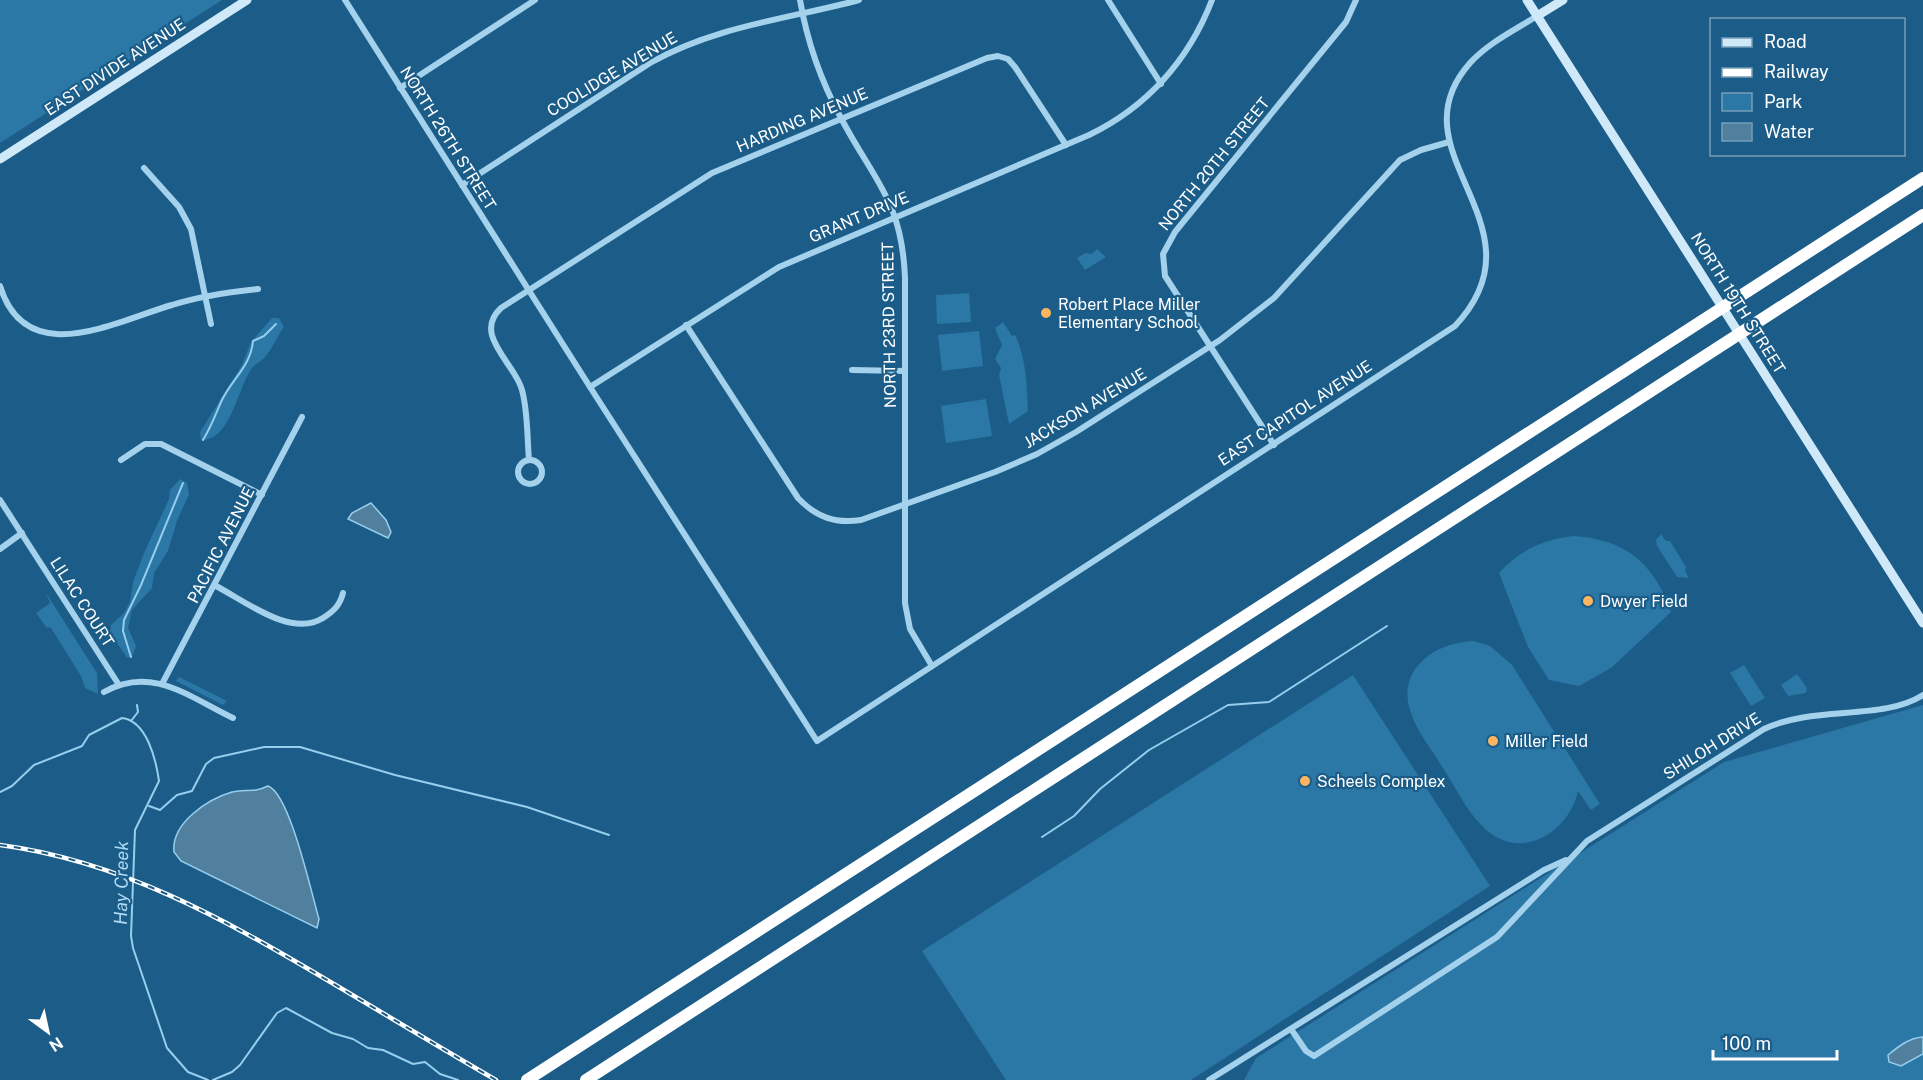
<svg xmlns="http://www.w3.org/2000/svg" width="1923" height="1080" font-family="'Public Sans',sans-serif">
<style>
.green{fill:#2b77a5}
.water{fill:#51809e;stroke:#97ceee;stroke-width:1.5}
.lines{fill:none;stroke-linecap:round;stroke-linejoin:round}
.stream{stroke:#97ceee;stroke-width:2}
.street{stroke:#a4d1ec;stroke-width:6}
.secondary{stroke:#d0e9f9;stroke-width:9}
.highway{stroke:#fff;stroke-width:12}
.rail-casing{stroke:#fff;stroke-width:4.5}
.rail{stroke:#1b5d88;stroke-width:2;stroke-dasharray:7;stroke-linecap:butt}
.poi-dot{fill:#feb560;stroke:#1b5d88;stroke-width:2}
.labels{text-anchor:middle;dominant-baseline:central;stroke-width:4.5;stroke-linejoin:round;paint-order:stroke}
.street-label{font-size:16px;fill:#fff;stroke:#1b5d88}
.poi-label{font-size:16px;fill:#fff;stroke:#1b5d88;text-anchor:start}
.water-label{font-size:18px;font-style:italic;fill:#afdaf4;stroke:#1b5d88}
</style>
<rect width="100%" height="100%" fill="#1b5d88"/>
<!-- green -->
<g class="green">
<path d="M0,0h222l-222,143z"/>
<path d="M1097,249l9,8 -21,13 -8,-12 8,-5 7,1z"/>
<path d="M969,293l2,29 -34,2 -1,-29z"/>
<path d="M272,318h7l5,9c-7,9 -12,23 -20,31 -3,4 -8,5 -11,9 -15,17 -21,74 -52,73l-1,-8 42,-67 9,-23z"/>
<path d="M1003,322l9,14 3,-1c11,22 12,51 13,76l-19,13 -10,-49 2,-7 -6,-9 7,-14 -7,-17z"/>
<path d="M979,331l4,35 -41,5 -4,-36z"/>
<path d="M986,399l6,37 -46,7 -5,-37z"/>
<path d="M180,479l7,4 2,11 -12,27 -9,30 -14,22 -2,15 -20,22 -4,18 8,18 -4,11 -5,1 -17,-26 1,-7 13,-12 6,-11 3,-20 11,-29 25,-54 1,-9z"/>
<path d="M1661,534l5,7h4l16,26 -1,4 4,7 -12,-1 -20,-31 -1,-6z"/>
<path d="M1573,536c52,3 81,27 98,76l-60,56 -32,18 -30,-6 -21,-33 -29,-74c21,-23 43,-33 74,-37z"/>
<path d="M46,593l51,80 1,21 -13,-6 -4,-12 -30,-48 -5,-1 -10,-14 14,-10z"/>
<path d="M1474,641l16,5 22,19 88,139 -9,6 -13,-19c-10,44 -60,72 -96,35 -17,-17 -28,-42 -41,-61 -10,-17 -24,-33 -30,-52 -16,-44 25,-71 63,-72z"/>
<path d="M1744,665l21,33 -14,8 -21,-33z"/>
<path d="M1797,674l10,14 -1,5 -18,3 -7,-11z"/>
<path d="M1353,675l137,211 -299,194h-185l-84,-129z"/>
<path d="M179,677l48,24 -4,4 -47,-24z"/>
<path d="M1923,705v375h-679l12,-22 468,-296z"/>
</g>
<!-- water -->
<g class="water">
<path d="M371,503l15,17 5,12 -3,6 -40,-19 4,-6z"/>
<path d="M268,786c22,8 43,106 51,133l-2,9 -136,-67 -7,-9c-3,-29 34,-53 58,-60 16,-4 19,2 36,-6z"/>
<path d="M1923,1037v17l-22,12 -12,-4 -1,-7c11,-9 21,-17 35,-18z"/>
</g>
<g class="lines">
<!-- stream -->
<g class="stream">
<path d="M203,440c8,-13 12,-24 18,-38 10,-22 30,-36 32,-61l11,-5 12,-12"/>
<path d="M131,657l-8,-26 1,-11 17,-35 42,-102"/>
<path d="M131,721l7,-9 -1,-7"/>
<path d="M0,792l12,-6 22,-21 48,-19 7,-11 33,-17c25,3 34,42 37,63l-24,49 -4,106 2,12 34,100 21,24 20,8"/>
<path d="M149,806l11,4 17,-15 15,-4 14,-27 8,-6 50,-11h36l95,28 132,32 82,28"/>
<path d="M1042,837l32,-21 26,-27 49,-39 79,-45 41,-3 118,-76"/>
<path d="M213,1080l19,-8 8,-7 37,-52 9,-5 46,25 21,6 15,9 15,2 30,14 12,-2 15,12 18,6"/>
</g>
<!-- street -->
<g class="street">
<path d="M345,0l245,387 189,-120 310,-132c58,-28 100,-75 123,-135"/>
<path d="M800,0c7,41 21,81 41,118 33,63 61,82 64,160v325l5,26 22,37"/>
<path d="M1108,0l53,84"/>
<path d="M400,88l135,-88"/>
<path d="M144,168l35,39 12,22 20,95"/>
<path d="M462,185l188,-122c65,-37 138,-44 209,-63"/>
<path d="M0,286c26,85 116,35 172,19 28,-9 57,-13 86,-16"/>
<path d="M686,325l112,173c18,19 37,26 63,22l134,-48 42,-18 39,-22 144,-92 54,-42 126,-138 21,-10 28,-8"/>
<path d="M852,370l53,1"/>
<path d="M590,387l227,354 638,-415c95,-101 -65,-173 15,-263 18,-20 45,-33 67,-47"/>
<path d="M1274,445l-109,-169 -2,-22 12,-22 171,-210 10,-22"/>
<path d="M121,460l24,-16h16l101,51"/>
<path d="M529,460c-2,-23 -1,-48 -7,-70 -7,-27 -50,-55 -21,-82l211,-135 275,-115 11,-2 10,3 7,8 51,78"/>
<circle cx="530" cy="472" r="12"/>
<path d="M0,500l119,185"/>
<path d="M0,549l22,-16"/>
<path d="M216,586c29,15 75,52 107,32 11,-7 17,-13 20,-25"/>
<path d="M162,684l140,-267"/>
<path d="M104,692c48,-27 85,5 129,26"/>
<path d="M1291,1029l15,22 8,5 183,-119 90,-96 177,-112c50,-24 119,-8 159,-34"/>
<path d="M1209,1080l335,-210 22,-10"/>
</g>
<!-- secondary -->
<g class="secondary">
<path d="M1527,0l396,623"/>
<path d="M1537,16l26,-16"/>
<path d="M0,159l247,-159"/>
</g>
<!-- highway -->
<g class="highway">
<path d="M527,1080l1396,-902"/>
<path d="M586,1080l1337,-865"/>
</g>
<!-- rail casing -->
<g class="rail-casing">
<path id="rail" d="M0,845c121,16 224,74 327,135 56,33 112,67 169,100"/>
</g>
<!-- rail -->
<use href="#rail" class="rail"/>
</g>
<!-- markers -->
<g class="poi-dot">
<circle cx="1046" cy="313" r="6"/>
<circle cx="1588" cy="601" r="6"/>
<circle cx="1493" cy="741" r="6"/>
<circle cx="1305" cy="781" r="6"/>
</g>
<g class="labels">
<!-- street labels -->
<g class="street-label">
<text transform="translate(115 67) rotate(-33)">EAST DIVIDE AVENUE</text>
<text transform="translate(612 74) rotate(-31)">COOLIDGE AVENUE</text>
<text transform="translate(802 120) rotate(-23)">HARDING AVENUE</text>
<text transform="translate(448 138) rotate(58)">NORTH 26TH STREET</text>
<text transform="translate(1214 164) rotate(-51)">NORTH 20TH STREET</text>
<text transform="translate(859 217) rotate(-23)">GRANT DRIVE</text>
<text transform="translate(1738 303) rotate(58)">NORTH 19TH STREET</text>
<text transform="translate(889 325) rotate(-91)">NORTH 23RD STREET</text>
<text transform="translate(1085 408) rotate(-31)">JACKSON AVENUE</text>
<text transform="translate(1295 413) rotate(-33)">EAST CAPITOL AVENUE</text>
<text transform="translate(221 545) rotate(-63)">PACIFIC AVENUE</text>
<text transform="translate(82 602) rotate(57)">LILAC COURT</text>
<text transform="translate(1712 746) rotate(-32)">SHILOH DRIVE</text>
</g>
<!-- poi labels -->
<g class="poi-label">
<text x="1058" y="304">Robert Place Miller<tspan x="1058" dy="18">Elementary School</tspan></text>
<text x="1600" y="601">Dwyer Field</text>
<text x="1505" y="741">Miller Field</text>
<text x="1317" y="781">Scheels Complex</text>
</g>
<!-- water labels -->
<g class="water-label">
<text transform="translate(121 883) rotate(-89)">Hay Creek</text>
</g>
</g>
<!-- legend -->
<rect x="1710" y="18" width="195" height="138" fill="#1b5d88" stroke="#769eb8" stroke-width="1.5"/>
<rect x="1722" y="38" width="30" height="9" fill="#d0e9f9" stroke="#769eb8" stroke-width="1.5"/>
<text x="1764" y="48" font-size="18" fill="#ffffff">Road</text>
<rect x="1722" y="68" width="30" height="9" fill="#ffffff" stroke="#769eb8" stroke-width="1.5"/>
<text x="1764" y="78" font-size="18" fill="#ffffff">Railway</text>
<rect x="1722" y="93" width="30" height="18" fill="#2b77a5" stroke="#769eb8" stroke-width="1.5"/>
<text x="1764" y="108" font-size="18" fill="#ffffff">Park</text>
<rect x="1722" y="123" width="30" height="18" fill="#51809e" stroke="#769eb8" stroke-width="1.5"/>
<text x="1764" y="138" font-size="18" fill="#ffffff">Water</text>
<!-- north arrow -->
<g transform="translate(48 1032) rotate(147)" stroke="#1b5d88" stroke-width="4.5" paint-order="stroke">
<path d="M0-4.5L10 22L0 15L-10 22Z" fill="#ffffff"/>
<text y="-9" font-size="16" font-weight="bold" text-anchor="middle" fill="#ffffff">N</text>
</g>
<!-- scale -->
<path d="M1713 1050v9h124v-9" fill="none" stroke="#ffffff" stroke-width="3"/>
<text x="1722" y="1050" font-size="18" fill="#ffffff" stroke="#1b5d88" stroke-width="4.5" paint-order="stroke">100 m</text>
</svg>
